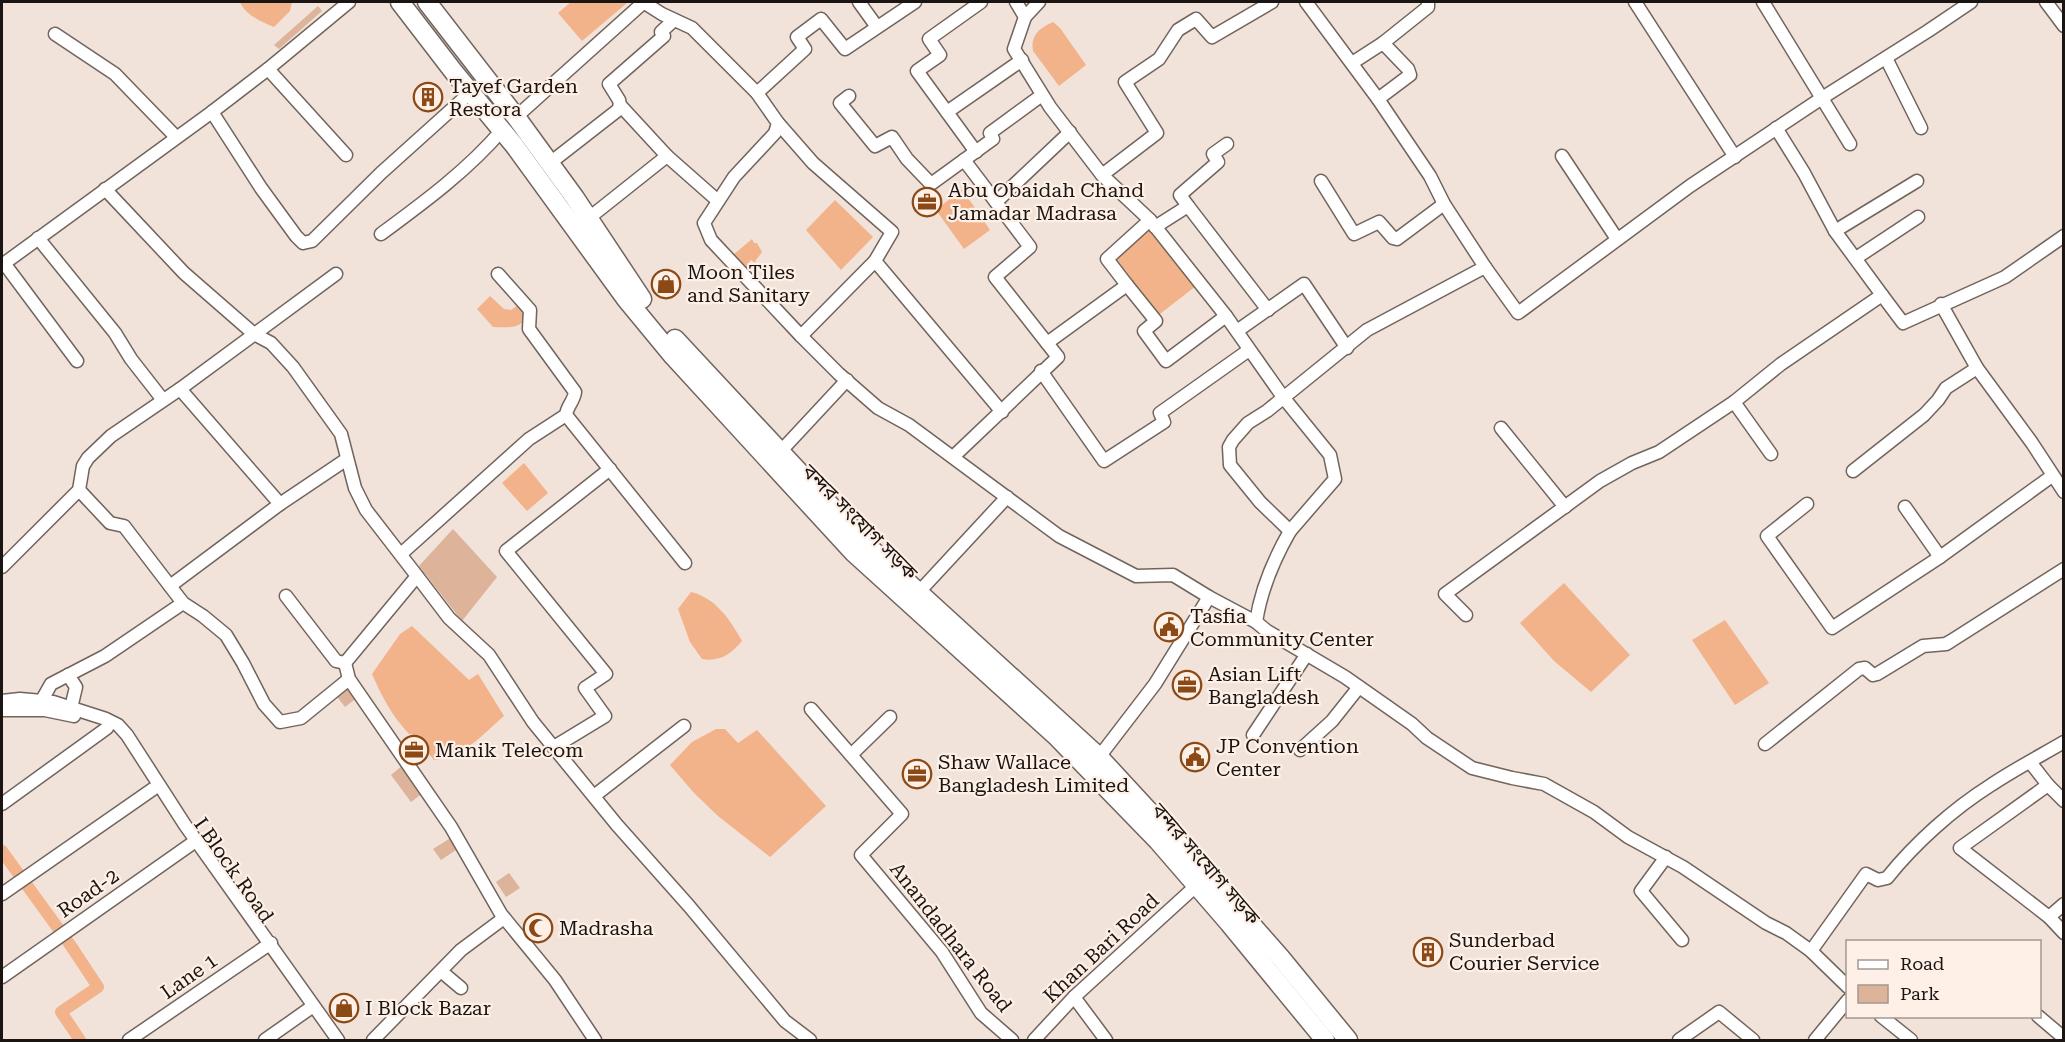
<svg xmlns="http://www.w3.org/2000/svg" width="2065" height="1042" font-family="'Roboto Serif','Noto Sans Bengali',serif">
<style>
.green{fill:#ddb399}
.water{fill:#f3b38a}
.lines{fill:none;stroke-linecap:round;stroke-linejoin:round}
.canal{stroke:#f3b38a;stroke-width:12}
.minor-casing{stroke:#70645d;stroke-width:15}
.highway-casing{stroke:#70645d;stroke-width:21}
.minor{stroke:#fff;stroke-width:12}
.highway{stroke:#fff;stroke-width:18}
.labels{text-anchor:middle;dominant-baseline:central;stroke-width:4.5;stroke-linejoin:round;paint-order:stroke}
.poi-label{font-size:20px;fill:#1a1512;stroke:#fef0e7;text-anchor:start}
.street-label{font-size:20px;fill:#1a1512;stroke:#fef0e7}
</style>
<rect width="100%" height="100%" fill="#f1e2da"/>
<!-- green -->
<g class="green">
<path d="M318,6l4,5 -43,38 -5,-4z"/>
<path d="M453,529l44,48 -35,44 -43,-55z"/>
<path d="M348,683l10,14 -13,10 -10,-13z"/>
<path d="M403,765l20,28 -12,9 -20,-27z"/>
<path d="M452,837l7,11 -18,12 -8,-11z"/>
<path d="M509,873l11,15 -14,9 -10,-15z"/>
</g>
<!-- water -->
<g class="water">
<path d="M240,2h52l-2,9 -16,16c-12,-5 -29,-12 -34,-25z"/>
<path d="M571,2h54l2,1 -45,38 -24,-28z"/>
<path d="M1053,22l7,6 26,37 -27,21 -26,-35c-3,-16 7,-23 20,-29z"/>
<path d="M962,189l28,41 -26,19 -28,-39z"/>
<path d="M835,200l38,37 -32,33 -35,-40z"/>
<path d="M1149,227l47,59 -40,31 -45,-57z"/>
<path d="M752,239l2,4h3l5,9 -6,8 -1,3 -4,-3 -2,2 2,4 -6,2 -12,-13z"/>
<path d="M490,296l14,13 7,1 7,-5 9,12c-8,13 -21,10 -34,10l-16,-18z"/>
<path d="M524,463l24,30 -21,18 -25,-28z"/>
<path d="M1564,583l66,72 -39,37 -37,-31 -34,-38z"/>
<path d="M691,592c25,6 39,28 51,49 -11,13 -22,21 -40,18l-12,-17 -12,-33z"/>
<path d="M1725,620l44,63 -34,22 -43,-65z"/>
<path d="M412,626l57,54 9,-6 26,42c-20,17 -42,43 -70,44l-22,-26h-3c-17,-18 -28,-39 -37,-60l28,-40z"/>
<path d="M716,729h9l13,14 19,-13 69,76 -56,51 -52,-41 -24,-23 -24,-28 22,-23z"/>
</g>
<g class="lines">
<!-- canal -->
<path class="canal" d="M2,851l69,95 27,41 -37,25 19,28"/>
<!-- minor casing -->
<g class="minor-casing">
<g id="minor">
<path d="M643,2l19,12 30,14 65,65 21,30 -3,10 -41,44 -30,46 7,17 90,96 38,38 39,34 31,17 150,111 77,40 37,-1 36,22 47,25 11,9 78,46 67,47 15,14 45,30 40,10 32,6 50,28 34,25 55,30 83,56 20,10 25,18 37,36"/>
<path d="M859,2l18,25"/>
<path d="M1016,2l9,15 -11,32 36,58 52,68 48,45 76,96 57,81 47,58 5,24 -45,52"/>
<path d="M1306,2l72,97 52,77 14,28 41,63"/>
<path d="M1635,2l100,155"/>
<path d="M1763,2l87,142"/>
<path d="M2046,2l18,24"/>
<path d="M1025,17l14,-15"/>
<path d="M674,20l-13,12 3,4 -55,48 10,16 1,5 47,51 51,45"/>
<path d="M55,34l60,40 61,63"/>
<path d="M1886,58l35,70"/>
<path d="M1352,63l31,-20"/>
<path d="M268,69l78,86"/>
<path d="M757,93l48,-44 -8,-12 24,-18 24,30 70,-47"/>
<path d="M849,96l-9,7 35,43 17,-9 15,22 24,25 62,-45 -3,-6 52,-38"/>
<path d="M1378,99l32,-24 -2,-6 -25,-26 45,-36v-5"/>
<path d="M212,112l49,76 35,48 7,7 9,-2 69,-68 90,-81"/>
<path d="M947,112l75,-52"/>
<path d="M516,117l128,-115"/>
<path d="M778,123l35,40 79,69 -17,29"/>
<path d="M976,152l-59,-81 23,-16 -11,-16 52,-37"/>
<path d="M1562,156l55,83"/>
<path d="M550,163l68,-53 2,-5"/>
<path d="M1102,175l55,-42 -32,-51 34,-23 19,-29 18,-11 16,18 60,-35"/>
<path d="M1321,181l33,53 25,-12 14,16 4,1 47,-35"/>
<path d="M105,189l79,84 70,61 17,9 22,24 48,67 14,54 11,22 51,66 32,42 40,37 44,67 84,103 72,81 96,115 25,19"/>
<path d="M996,202l74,-70"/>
<path d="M1188,206l80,104"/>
<path d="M589,218l78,-62"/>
<path d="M1155,227l33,-21 -8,-11 38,-33 -5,-8 14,-10"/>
<path d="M1835,231l82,-50"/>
<path d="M381,234c42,-31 87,-64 121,-104"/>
<path d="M38,238l77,95 16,26 32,41"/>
<path d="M1856,258l62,-41"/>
<path d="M4,263l73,98"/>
<path d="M2,265l210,-153 56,-43 81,-67"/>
<path d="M1127,285l29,36 -12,10 22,30 60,-45"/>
<path d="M1882,295l21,28 102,-46 59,-41"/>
<path d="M1941,304l36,64 55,75 32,49"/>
<path d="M1237,331l67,-47 43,64"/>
<path d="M801,336l74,-75 127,151"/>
<path d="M1047,343l80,-58 -20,-26 43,-39"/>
<path d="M1041,371l63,90 60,-39 -4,-9 89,-63"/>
<path d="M180,389l100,115"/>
<path d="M566,415l119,148"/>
<path d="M1501,428l64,79"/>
<path d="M780,452l67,-72"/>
<path d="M1771,454l-37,-52 47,-38 101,-69 -47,-64 -31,-58 -28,-45"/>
<path d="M953,457l105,-100 -63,-80 35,-30 -66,-87"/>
<path d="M1853,471l71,-56 14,-15 8,-12 31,-20"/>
<path d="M79,490l31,33 14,3 59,77 20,13 23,19 17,28 21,41 16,18 21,-4 48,-39"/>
<path d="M1807,504l-40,32 65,92 108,-71 112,-81"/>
<path d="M1905,507l35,50"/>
<path d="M401,554l128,-115 37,-24c1,-9 8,-14 9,-23l-46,-63 1,-19 -32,-36"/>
<path d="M2,567l77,-77 4,-24 5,-8 23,-22 69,-47 156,-115"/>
<path d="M170,586l110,-82 67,-45"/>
<path d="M918,593l89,-96"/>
<path d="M286,596l50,65 9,2"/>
<path d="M1466,615l-21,-21 155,-113 32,-18 27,-11 75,-50"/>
<path d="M1256,622c5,-33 18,-63 34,-91l-30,-29 -30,-37 -1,-18 4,-7 15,-17 19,-12 100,-81 118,-63 33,46 172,-127 132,-88 106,-67 43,-29"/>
<path d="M345,663l4,16 102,148 50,87 54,66 40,60"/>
<path d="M345,663l72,-87"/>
<path d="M68,675l8,12 -5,21"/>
<path d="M42,700l9,-16 54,-28 78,-53"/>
<path d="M2,701l18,-2 33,3 53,17 12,6 9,10 58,90 153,215"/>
<path d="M811,709l91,105 -41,41 81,97 39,61 31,27"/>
<path d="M2,710h43l29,6"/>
<path d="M1253,735l54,-81"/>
<path d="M1765,744l94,-75 6,-1 8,7 4,-1 46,-28 23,-2 5,-3 113,-72"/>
<path d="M554,747l51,-31 -20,-28 21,-14 -100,-123 104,-82"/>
<path d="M1300,750l32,-29 27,-34"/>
<path d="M851,755l39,-38"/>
<path d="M1099,757l56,-73 54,-87"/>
<path d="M2030,762l18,23 -88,63 89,69"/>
<path d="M2048,785l16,16"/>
<path d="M594,796l90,-70"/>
<path d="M2,804l105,-76"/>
<path d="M1666,857l-25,34 41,49"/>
<path d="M2,894l151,-105"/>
<path d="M2064,904l-15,13 15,16"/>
<path d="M1811,951l55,-77 12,6 9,-2c28,-35 66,-69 104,-93 24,-16 49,-29 73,-43"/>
<path d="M442,972l19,16"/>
<path d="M2,977l195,-137"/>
<path d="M1074,997l32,43"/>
<path d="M1881,1016l30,24"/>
<path d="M2038,1016l26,22"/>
<path d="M129,1040l142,-97"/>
<path d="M265,1040l44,-31"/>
<path d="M373,1040l88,-90 43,-32"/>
<path d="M1034,1040l40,-43 123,-112"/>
<path d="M1679,1040l40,-28 34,28"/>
<path d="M1815,1040l33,-40"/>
</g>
</g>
<!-- highway casing -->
<g class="highway-casing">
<g id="highway">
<path d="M400,2l53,69 61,74 112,154 47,57 180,196 203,184 102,105 71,82 96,117"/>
<path d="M427,2l89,115 59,81 67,101"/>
<path d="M675,339l196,210 228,208 107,116 74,84 68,83"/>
</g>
</g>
<!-- minor -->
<use href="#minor" class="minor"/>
<!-- highway -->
<use href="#highway" class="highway"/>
</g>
<!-- icons -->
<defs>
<g id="building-ring" transform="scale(1.5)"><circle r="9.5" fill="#fef0e7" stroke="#8b4916" stroke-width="1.5"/><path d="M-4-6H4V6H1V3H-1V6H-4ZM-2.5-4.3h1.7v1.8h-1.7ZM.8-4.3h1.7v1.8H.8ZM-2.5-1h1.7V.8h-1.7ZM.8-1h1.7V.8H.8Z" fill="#8b4916"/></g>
<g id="office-ring" transform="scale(1.5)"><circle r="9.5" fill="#fef0e7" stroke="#8b4916" stroke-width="1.5"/><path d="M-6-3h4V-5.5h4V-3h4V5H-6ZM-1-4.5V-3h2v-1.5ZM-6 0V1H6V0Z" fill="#8b4916"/></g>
<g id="shop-ring" transform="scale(1.5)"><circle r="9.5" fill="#fef0e7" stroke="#8b4916" stroke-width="1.5"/><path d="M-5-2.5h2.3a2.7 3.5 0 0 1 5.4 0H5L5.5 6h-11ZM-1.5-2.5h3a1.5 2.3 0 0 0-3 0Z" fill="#8b4916"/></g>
<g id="civic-ring" transform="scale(1.5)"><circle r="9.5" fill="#fef0e7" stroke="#8b4916" stroke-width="1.5"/><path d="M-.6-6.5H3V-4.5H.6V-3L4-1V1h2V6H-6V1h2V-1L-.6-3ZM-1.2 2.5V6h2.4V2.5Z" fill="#8b4916"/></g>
<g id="mosque-ring" transform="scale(1.5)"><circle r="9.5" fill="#fef0e7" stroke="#8b4916" stroke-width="1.5"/><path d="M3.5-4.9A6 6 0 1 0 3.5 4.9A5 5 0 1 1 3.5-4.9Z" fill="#8b4916"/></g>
</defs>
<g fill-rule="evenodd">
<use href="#building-ring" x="428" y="97"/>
<use href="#office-ring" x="927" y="202"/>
<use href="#shop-ring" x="666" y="284"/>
<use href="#civic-ring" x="1169" y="627"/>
<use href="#office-ring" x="1187" y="685"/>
<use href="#office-ring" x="414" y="750"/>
<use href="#civic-ring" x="1195" y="757"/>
<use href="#office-ring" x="917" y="774"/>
<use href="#mosque-ring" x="538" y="928"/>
<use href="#building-ring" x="1428" y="952"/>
<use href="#shop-ring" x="344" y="1008"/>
</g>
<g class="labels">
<!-- poi labels -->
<g class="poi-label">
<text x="449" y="86">Tayef Garden<tspan x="449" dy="23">Restora</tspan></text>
<text x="948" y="190">Abu Obaidah Chand<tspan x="948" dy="23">Jamadar Madrasa</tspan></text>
<text x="687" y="272">Moon Tiles<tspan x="687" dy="23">and Sanitary</tspan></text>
<text x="1190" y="616">Tasfia<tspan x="1190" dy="23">Community Center</tspan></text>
<text x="1208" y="674">Asian Lift<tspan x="1208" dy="23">Bangladesh</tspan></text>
<text x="1216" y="746">JP Convention<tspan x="1216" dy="23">Center</tspan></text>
<text x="435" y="750">Manik Telecom</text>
<text x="938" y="762">Shaw Wallace<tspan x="938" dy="23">Bangladesh Limited</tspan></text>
<text x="559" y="928">Madrasha</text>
<text x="1449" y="940">Sunderbad<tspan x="1449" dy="23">Courier Service</tspan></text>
<text x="365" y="1008">I Block Bazar</text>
</g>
<!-- street labels -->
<g class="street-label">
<text transform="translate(860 522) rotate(45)">বন্দর সংযোগ সড়ক</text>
<text transform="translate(1206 864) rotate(49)">বন্দর সংযোগ সড়ক</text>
<text transform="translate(234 870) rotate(55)">I Block Road</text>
<text transform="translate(88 893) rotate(-35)">Road-2</text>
<text transform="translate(951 937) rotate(52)">Anandadhara Road</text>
<text transform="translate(1101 948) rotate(-43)">Khan Bari Road</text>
<text transform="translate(189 976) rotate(-35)">Lane 1</text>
</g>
</g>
<!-- border -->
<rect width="2065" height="1042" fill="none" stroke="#1a1512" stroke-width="6"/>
<!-- legend -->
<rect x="1846" y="940" width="195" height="78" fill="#fef0e7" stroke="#a39892" stroke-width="1.5"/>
<rect x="1858" y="960" width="30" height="9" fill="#ffffff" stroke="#a39892" stroke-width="1.5"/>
<text x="1900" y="970" font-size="18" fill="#1a1512">Road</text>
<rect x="1858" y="985" width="30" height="18" fill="#ddb399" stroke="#a39892" stroke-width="1.5"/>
<text x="1900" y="1000" font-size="18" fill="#1a1512">Park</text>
</svg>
